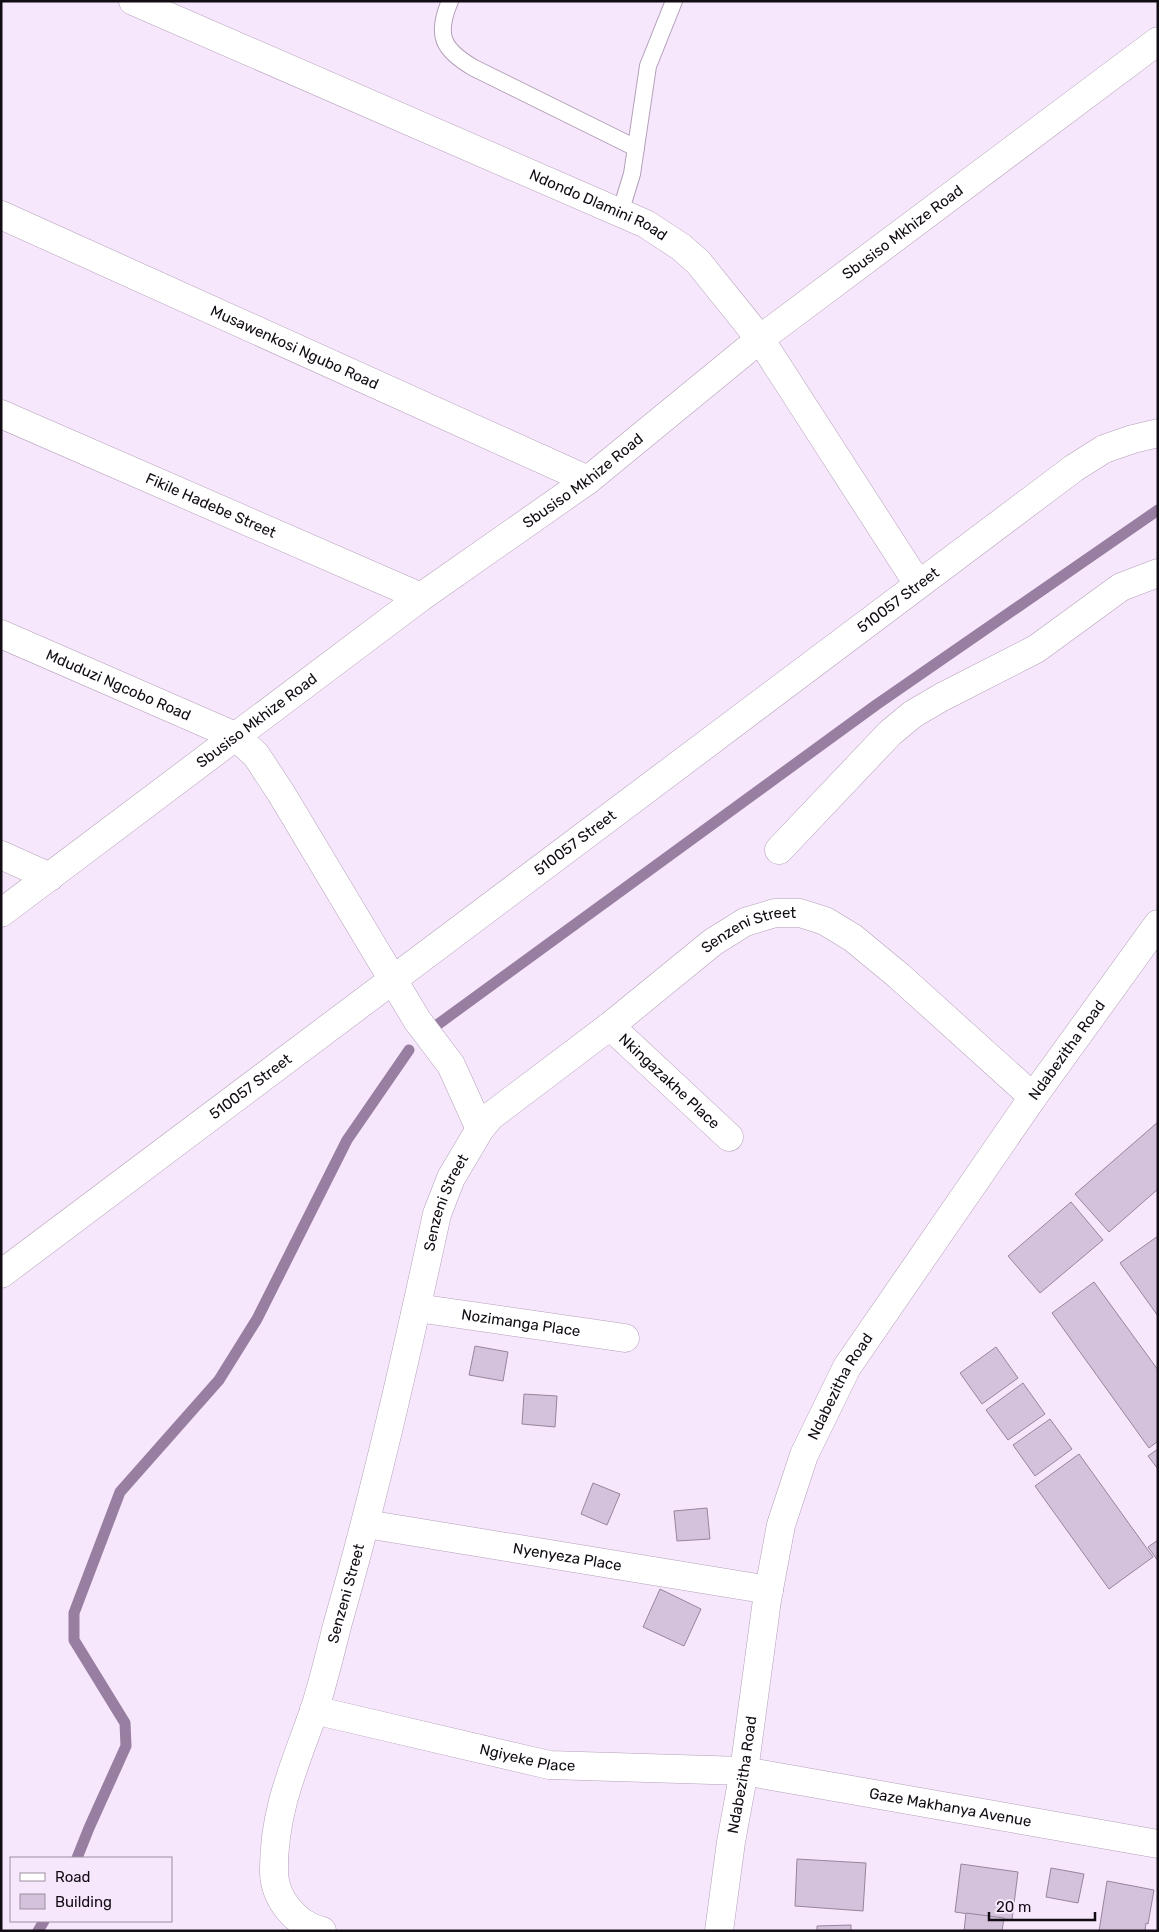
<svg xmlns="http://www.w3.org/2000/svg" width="1159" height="1932" font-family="Rubik,sans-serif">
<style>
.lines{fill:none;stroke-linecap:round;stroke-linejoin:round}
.stream{stroke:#987ea1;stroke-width:11}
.building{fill:#d4c1db;stroke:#97859d}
.lane-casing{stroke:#b3a0b9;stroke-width:18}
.street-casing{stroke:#b3a0b9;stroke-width:29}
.secondary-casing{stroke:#b3a0b9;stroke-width:29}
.lane{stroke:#fff;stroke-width:16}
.street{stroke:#fff;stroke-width:28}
.secondary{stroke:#fff;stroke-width:28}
.labels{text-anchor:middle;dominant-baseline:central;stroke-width:5;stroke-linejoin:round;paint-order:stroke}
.street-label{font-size:15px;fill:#120c14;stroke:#f7e7fc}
</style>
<rect width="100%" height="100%" fill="#f7e7fc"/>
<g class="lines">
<!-- stream -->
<g class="stream">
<path d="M437,1025l439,-320 282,-195"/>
<path d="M77,1858l12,-30 37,-82 -1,-23 -51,-83v-27l46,-121 99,-112 38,-61 90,-179 62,-90"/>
<path d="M38,1931l6,-10"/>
</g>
</g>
<!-- building -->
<g class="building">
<path d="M1158,1122v67l-49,43 -34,-38z"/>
<path d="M1071,1202l32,38 -63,53 -32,-37z"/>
<path d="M1158,1236v80l-38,-53z"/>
<path d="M1094,1282l64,88v71l-9,7 -97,-135z"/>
<path d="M475,1346l33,6 -5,29 -34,-6z"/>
<path d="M996,1347l22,31 -36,26 -22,-31z"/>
<path d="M1023,1383l22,31 -37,26 -22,-30z"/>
<path d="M524,1394l33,2 -2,31 -33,-3z"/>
<path d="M1050,1419l22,30 -37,27 -22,-31z"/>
<path d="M1158,1449v20l-10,-13z"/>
<path d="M1079,1454l74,103 -44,32 -74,-103z"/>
<path d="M593,1483l27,11 -13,31 -26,-11z"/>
<path d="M707,1508l3,31 -33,2 -3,-30z"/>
<path d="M1158,1540v21l-10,-14z"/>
<path d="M660,1589l41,20 -17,37 -41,-19z"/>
<path d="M797,1859l69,4 -3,48 -68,-5z"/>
<path d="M961,1864l57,8 -6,48 -57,-8z"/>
<path d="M1051,1868l33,6 -6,29 -32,-6z"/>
<path d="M1107,1881l47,9 -6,34 -2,-1 -1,8h-46z"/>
<path d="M966,1913l38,5 -2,13h-38z"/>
<path d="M851,1925v6h-34v-5z"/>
</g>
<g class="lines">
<!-- lane casing -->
<g class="lane-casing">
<g id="lane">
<path d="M450,1c-15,35 -7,49 24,67l162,80"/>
<path d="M620,213l12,-39 16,-108 26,-65"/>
</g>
</g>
<!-- street casing -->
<g class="street-casing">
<g id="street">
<path id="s1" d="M133,1l513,223 35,23 17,15 62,77 158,245"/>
<path id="s2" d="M1,215l587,265"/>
<path id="s3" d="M1,414l420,183"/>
<path id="s4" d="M1,634l234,102 21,19 25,38 136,227 34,45 29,64"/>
<path d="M779,850l111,-117 23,-19 29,-17 94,-48 85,-62 37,-14"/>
<path d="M1,855l49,22"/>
<path id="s5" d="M1,913l420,-316 167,-117 172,-141 398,-298"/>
<path id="s6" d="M610,1026l119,111"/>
<path id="s7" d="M1,1274l1073,-806 30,-19 29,-10 25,-6"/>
<path id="s8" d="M417,1308l208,30"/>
<path id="s9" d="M366,1524l403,66"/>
<path id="s10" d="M314,1710l235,55 195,6 414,73"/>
<path id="s11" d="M322,1931c-26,-6 -47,-32 -48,-58 -1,-61 20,-106 40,-162 9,-28 16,-57 23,-85 39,-136 70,-274 100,-412l14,-36 29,-49 11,-13 119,-90 103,-84 32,-20 30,-9h25l25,8 28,17 46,38 134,121"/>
</g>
</g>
<!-- secondary casing -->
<g class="secondary-casing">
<g id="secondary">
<path id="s12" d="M719,1931l12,-89 13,-71 23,-171 14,-75 23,-70 43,-88 186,-270 125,-173"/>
</g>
</g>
<!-- lane -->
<use href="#lane" class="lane"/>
<!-- street -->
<use href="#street" class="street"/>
<!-- secondary -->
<use href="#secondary" class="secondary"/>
</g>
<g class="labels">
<!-- street labels -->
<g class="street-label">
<text stroke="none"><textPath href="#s1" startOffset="508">Ndondo Dlamini Road</textPath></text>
<text stroke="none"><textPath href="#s5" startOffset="1130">Sbusiso Mkhize Road</textPath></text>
<text stroke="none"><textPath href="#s2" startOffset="322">Musawenkosi Ngubo Road</textPath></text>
<text stroke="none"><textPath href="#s5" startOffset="725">Sbusiso Mkhize Road</textPath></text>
<text stroke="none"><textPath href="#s3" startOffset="229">Fikile Hadebe Street</textPath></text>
<text stroke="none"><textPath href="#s7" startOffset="1122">510057 Street</textPath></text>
<text stroke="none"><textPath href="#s4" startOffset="128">Mduduzi Ngcobo Road</textPath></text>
<text stroke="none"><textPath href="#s5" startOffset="320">Sbusiso Mkhize Road</textPath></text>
<text stroke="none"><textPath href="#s7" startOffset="718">510057 Street</textPath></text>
<text stroke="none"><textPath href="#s11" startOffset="1194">Senzeni Street</textPath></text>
<text stroke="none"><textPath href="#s12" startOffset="968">Ndabezitha Road</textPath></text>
<text stroke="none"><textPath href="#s6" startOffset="81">Nkingazakhe Place</textPath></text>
<text stroke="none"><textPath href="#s7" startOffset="312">510057 Street</textPath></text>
<text stroke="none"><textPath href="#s11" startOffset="774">Senzeni Street</textPath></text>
<text stroke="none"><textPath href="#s8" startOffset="105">Nozimanga Place</textPath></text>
<text stroke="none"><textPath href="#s12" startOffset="562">Ndabezitha Road</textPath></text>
<text stroke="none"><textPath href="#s9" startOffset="204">Nyenyeza Place</textPath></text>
<text stroke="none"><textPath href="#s11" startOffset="370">Senzeni Street</textPath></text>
<text stroke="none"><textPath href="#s10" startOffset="219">Ngiyeke Place</textPath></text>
<text stroke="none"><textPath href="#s12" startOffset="158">Ndabezitha Road</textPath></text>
<text stroke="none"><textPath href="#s10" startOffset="646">Gaze Makhanya Avenue</textPath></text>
</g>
</g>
<!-- border -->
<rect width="1159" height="1932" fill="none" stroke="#120c14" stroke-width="5"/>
<!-- legend -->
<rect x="10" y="1857" width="162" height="65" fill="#f7e7fc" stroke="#9b8f9f"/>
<rect x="20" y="1873" width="25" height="8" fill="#ffffff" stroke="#9b8f9f"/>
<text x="55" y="1882" font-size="15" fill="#120c14">Road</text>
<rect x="20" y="1894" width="25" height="15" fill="#d4c1db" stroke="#9b8f9f"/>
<text x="55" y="1907" font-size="15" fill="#120c14">Building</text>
<!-- scale -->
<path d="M989 1912v8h106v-8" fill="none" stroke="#120c14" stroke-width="2.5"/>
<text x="996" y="1912" font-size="15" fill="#120c14" stroke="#f7e7fc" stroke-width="4" paint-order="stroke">20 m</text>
</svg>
